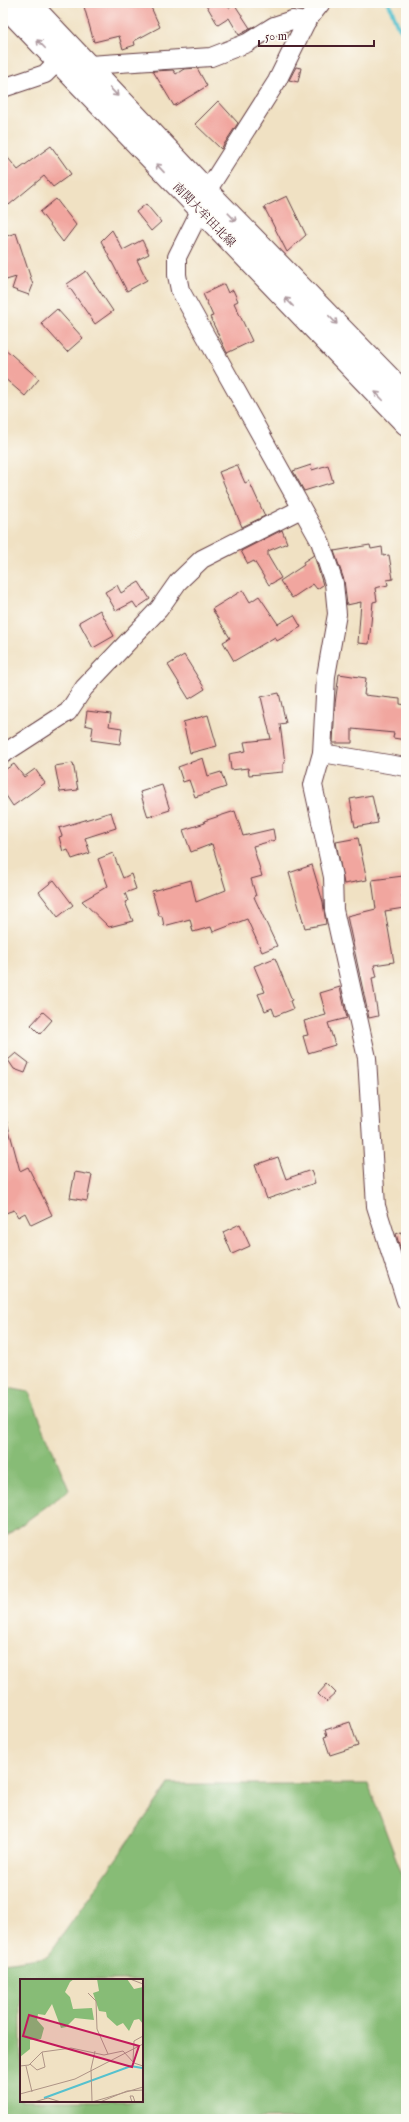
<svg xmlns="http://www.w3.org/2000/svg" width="409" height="2122" font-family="'IM FELL English','Noto Serif JP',serif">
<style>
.forest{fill:#87bc76;stroke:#686e50;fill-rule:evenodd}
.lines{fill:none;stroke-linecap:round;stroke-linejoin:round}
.stream{stroke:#55c1ce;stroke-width:4.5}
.building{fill:#f1a69f}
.minor-casing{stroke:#633c42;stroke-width:20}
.primary-casing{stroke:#633c42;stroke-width:24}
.minor{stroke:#fff;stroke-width:18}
.primary{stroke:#fff;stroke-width:22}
.oneway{stroke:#ae9aa0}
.labels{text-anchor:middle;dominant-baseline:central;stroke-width:3.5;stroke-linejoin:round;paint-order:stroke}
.street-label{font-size:12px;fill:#4a1f2b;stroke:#fdfcf7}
.inset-river{fill:none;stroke:#55c1ce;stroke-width:2}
.inset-road{fill:none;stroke:#ae9386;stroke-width:1}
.view{fill:#c2185b;fill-opacity:0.15;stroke:#c2185b;stroke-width:2}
.inset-edge{fill:none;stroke:#4a1f2b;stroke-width:2}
</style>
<rect width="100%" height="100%" fill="#fdfcf7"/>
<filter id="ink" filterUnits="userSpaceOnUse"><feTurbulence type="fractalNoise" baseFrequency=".025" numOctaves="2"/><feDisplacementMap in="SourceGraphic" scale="8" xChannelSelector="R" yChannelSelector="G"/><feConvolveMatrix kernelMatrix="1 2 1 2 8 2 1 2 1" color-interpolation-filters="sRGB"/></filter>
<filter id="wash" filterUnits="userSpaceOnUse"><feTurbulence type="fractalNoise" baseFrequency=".012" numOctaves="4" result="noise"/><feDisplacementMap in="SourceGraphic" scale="16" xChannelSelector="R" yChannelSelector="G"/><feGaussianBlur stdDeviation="0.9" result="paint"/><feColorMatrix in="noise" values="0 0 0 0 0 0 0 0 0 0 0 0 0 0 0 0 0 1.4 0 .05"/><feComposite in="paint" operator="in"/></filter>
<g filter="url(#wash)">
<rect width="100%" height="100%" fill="#f0e1c3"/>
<!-- forest -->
<g class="forest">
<path d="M3,1387l26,5 40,98 -66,48z"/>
<path d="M169,1784h199l38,101v234h-403v-156l44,-6zM21,1980h121v121h-121z"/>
</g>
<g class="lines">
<!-- stream -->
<path class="stream" d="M389,3l8,21 9,11"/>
</g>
<g id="blocks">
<!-- building -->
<g class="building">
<path d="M83,3h66l11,24 -26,14 1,4 -12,4 -4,-13 -25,6z"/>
<path d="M205,3h21l3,5 6,-3 15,23 5,-2 -16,9 -10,-17 -11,7z"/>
<path d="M296,67l5,1 -3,14 -9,-2z"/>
<path d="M197,68l10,18 -33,20 -21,-35 20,-1 3,4 8,-5z"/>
<path d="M218,101l20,22 -17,26 -26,-25z"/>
<path d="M51,146l20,28 -18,13 -9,-11 -35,29 -6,-8v-45l15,18z"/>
<path d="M287,196l19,39 -19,17 -23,-45z"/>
<path d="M56,199l20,26 -13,17 -23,-30z"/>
<path d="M146,204l15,18 -10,9 -15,-19z"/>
<path d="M112,230l11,20 19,-10 7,14 -12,6 10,20 -20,11 -26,-50z"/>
<path d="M16,233l17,52 -4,10 -17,-6 4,-12 -13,4v-44z"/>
<path d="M86,271l27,40 -18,13 -28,-40z"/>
<path d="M224,284l4,9 5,-3 5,11 -4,2 18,38 -25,12 -17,-36 3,-1 -10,-22z"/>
<path d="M57,309l26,29 -16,14 -26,-29z"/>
<path d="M3,347l36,32 -14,17 -22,-19z"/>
<path d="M237,465l8,18 4,-2 16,35 -23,11 -23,-55z"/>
<path d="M311,465l1,5 16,-5 5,17 -29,9 -11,-20z"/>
<path d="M282,530l5,13 -19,8v5l13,22 -12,7 -15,-24 -6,3 -7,-13z"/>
<path d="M370,545l1,4 11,-2 1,9 6,-1 4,24 -6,1 1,5 -13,3 2,13 -4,1 -4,42 -11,-1 3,-41 -14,3 -3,-25 -10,-29z"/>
<path d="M314,555l9,30 -6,4 -4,-5 -21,14 -12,-17 24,-16 -1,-3z"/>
<path d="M139,582l11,17 -13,9 -4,-6 -17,9 -11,-19 12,-7 4,8z"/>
<path d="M243,590l7,12 9,-6 19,28 16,-9 7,12 -24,14 -2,-4 -41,24 -11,-19 7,-4 -18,-29z"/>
<path d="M100,610l14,26 -21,12 -14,-26z"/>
<path d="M184,655l21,34 -16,10 -21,-34z"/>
<path d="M339,674l27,4 -2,17 36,4v5l6,1v35l-13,-2 1,-5 -42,-4v14h-19l2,-39z"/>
<path d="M279,693l7,30 -6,1 5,39 -2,1v8l-34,3 -1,-7 -17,2 -2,-16 17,-3 -2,-9 27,-3 -10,-42z"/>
<path d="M87,711l24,3 -2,12 13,2 -2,16 -29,-4 2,-13 -8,-2z"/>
<path d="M208,715l9,31 -27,7 -7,-31z"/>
<path d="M203,758l5,18 13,-4 5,15 -31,10 -6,-17 -6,2 -5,-15z"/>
<path d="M73,763l5,27 -18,2 -5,-26z"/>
<path d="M14,764l10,13 11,-8 10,14 -32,23 -10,-15v-20z"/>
<path d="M162,785l8,25 -22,7 -8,-25z"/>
<path d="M372,795l6,28 -23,4 -5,-28z"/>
<path d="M235,811l8,25 30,-7 2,11 -22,6 9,30 -11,3 5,17 -2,1 23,49 -15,6 -15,-33 -34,13 -2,-5 -18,5 -3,-13 -26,7 -2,-10h-3l-7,-25 39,-11 5,22 30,-12 -14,-46 -21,8 -8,-22 22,-7 -1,-2z"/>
<path d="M111,812l5,16 -31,10 5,15 -18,6 -4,-9 -5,2 -4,-15 3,-1 -3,-8z"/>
<path d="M358,838l9,42 -23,4 -8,-42z"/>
<path d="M113,853l10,25 8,-4 5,15 -11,4 3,8 -3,1 8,19 -24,6 -27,-26 26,-15 -10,-27z"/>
<path d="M312,865l11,37 3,22 -21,4 -16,-55z"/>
<path d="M403,876l3,19h-4l2,13 -19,3 9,51 -20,3 3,12 -5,1 6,38 -9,2 -22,-102 29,-7 -4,-29z"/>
<path d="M54,880l19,25 -15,12 -19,-25z"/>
<path d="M275,958l17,42 -2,1 3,8 -18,7 -3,-8 -7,3 -7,-17 7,-2 -11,-26z"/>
<path d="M340,987l7,31 -19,5 7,22 -27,8 -5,-17 5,-1 -4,-14 22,-6 -6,-22z"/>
<path d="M43,1012l9,8 -12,14 -9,-9z"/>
<path d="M16,1053l13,10 -4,10 -11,-4 -6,-9z"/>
<path d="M7,1122l13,49 8,-4 24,48 -21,10 -6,-12 -7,4 -4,-7 -11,4v-91z"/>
<path d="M278,1157l8,22 25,-9 4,13 -48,16 -12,-34z"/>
<path d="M75,1172l17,3 -5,26 -17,-3z"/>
<path d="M240,1224l10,22 -18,8 -9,-22z"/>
<path d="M401,1232l5,15v6l-4,1 -6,-20z"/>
<path d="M327,1684l9,9 -10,9 -8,-8z"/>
<path d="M350,1722l8,24 -28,9 -6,-18 3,-1 -2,-6z"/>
</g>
</g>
</g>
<g filter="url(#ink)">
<use href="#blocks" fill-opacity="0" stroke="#633c42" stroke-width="1"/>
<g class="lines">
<!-- minor casing -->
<g class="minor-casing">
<g id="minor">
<path d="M321,3l-15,19 -29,59 -70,110 -7,20 -23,46v18l3,15 140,251 14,42 3,31 -11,62 -4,77 -9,32 20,92 1,33 33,148 9,148 30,95"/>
<path d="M3,88l42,-14 13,-13 31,4 122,-8 36,-14 27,-17 18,-6 14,2"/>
<path d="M322,753l84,14"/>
<path d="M3,754l65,-42 16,-24 75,-79 19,-27 24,-23 99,-50"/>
</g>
</g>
<!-- primary casing -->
<g class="primary-casing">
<g id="primary">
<path d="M29,3l178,188 199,204"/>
<path d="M3,4l403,420"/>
</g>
</g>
<!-- minor -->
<use href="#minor" class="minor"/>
<!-- primary -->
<use href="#primary" class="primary"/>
</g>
<!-- one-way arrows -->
<defs><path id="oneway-shaft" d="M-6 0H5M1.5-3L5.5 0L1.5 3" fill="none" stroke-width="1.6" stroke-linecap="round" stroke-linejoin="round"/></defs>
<g class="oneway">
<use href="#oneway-shaft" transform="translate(41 44) rotate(-134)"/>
<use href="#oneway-shaft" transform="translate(114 92) rotate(47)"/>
<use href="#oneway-shaft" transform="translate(160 168) rotate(-133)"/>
<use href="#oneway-shaft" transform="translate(232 217) rotate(46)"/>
<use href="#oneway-shaft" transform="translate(289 302) rotate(-134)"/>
<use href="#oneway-shaft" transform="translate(333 320) rotate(46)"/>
<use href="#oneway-shaft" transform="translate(379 396) rotate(-134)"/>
</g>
</g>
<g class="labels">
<!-- street labels -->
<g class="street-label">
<text transform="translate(204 215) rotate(46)">南関大牟田北線</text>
</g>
</g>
<!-- overview -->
<g transform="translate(20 1979)">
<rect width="123" height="123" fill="#f0e1c3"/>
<path d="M0,0h54l-4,3 -5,10 5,5 3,12 19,-1 2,12 -19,-2 -9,9 -5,1 -9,-24 -7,11 -7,-1 -1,6 7,8 -3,11 -11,1v9l-10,8zM77,0h30l7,10 9,-2v37l-4,-5 -5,1 -5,11 -6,-8 -6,3 -10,-9 -1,-5 -7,-1 -6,-18 6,-2z" fill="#87bc76"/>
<path class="inset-river" d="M24,119l87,-32 11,2"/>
<path class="inset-road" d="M110,0l13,5M68,14l8,8 1,28 11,25M113,82l1,-20 9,-5M10,85l7,6 8,-3 -3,-15M0,87l9,-1 13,-13 29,-4 33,7 19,-4 11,12 9,3v7M6,87l6,26M0,115l55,-15 68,-35M72,122l-1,-32 4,-18M14,123l14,-4 13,4M72,123l51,-15M80,123l27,-11 16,-1M112,123l-2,-6h3l2,6"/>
<path class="view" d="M9,36l110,31 -7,21 -109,-31z"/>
<rect width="123" height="123" class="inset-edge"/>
</g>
<!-- margin -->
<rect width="409" height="2122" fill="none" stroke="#fdfcf7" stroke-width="16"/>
<!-- scale -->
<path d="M259 40v6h115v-6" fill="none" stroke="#4a1f2b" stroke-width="2"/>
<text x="265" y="40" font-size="12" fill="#4a1f2b" stroke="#fdfcf7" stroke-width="3" paint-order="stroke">50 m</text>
</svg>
